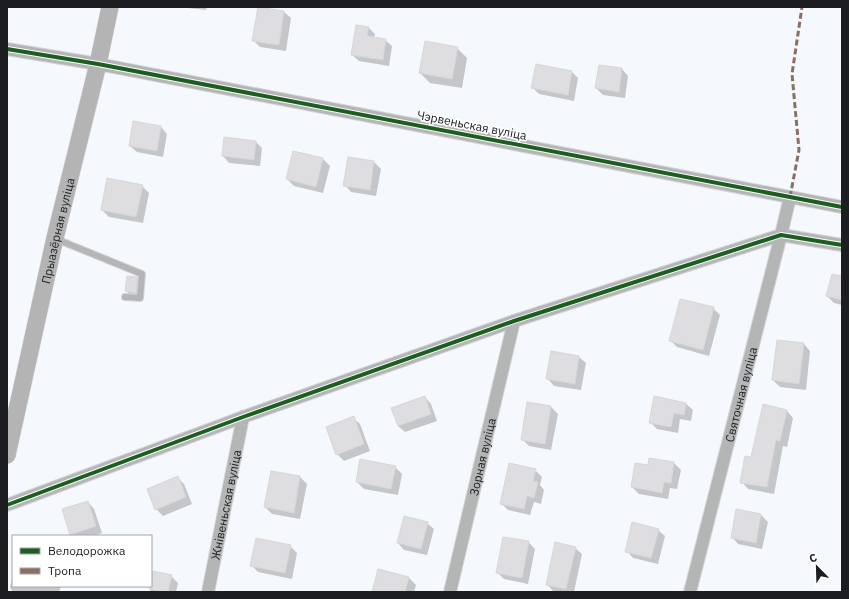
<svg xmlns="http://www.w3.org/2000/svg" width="849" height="599" font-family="'IBM Plex Sans',sans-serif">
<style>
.shadow{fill:#0003}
.building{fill:#dedde0;stroke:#d7d6d9}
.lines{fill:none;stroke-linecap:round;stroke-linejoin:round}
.lane-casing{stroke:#d3d5d8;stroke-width:8}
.street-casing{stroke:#d3d5d8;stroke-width:14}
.secondary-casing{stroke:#d3d5d8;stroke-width:18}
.lane{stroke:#b4b6b6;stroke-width:6}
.street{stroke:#b4b6b6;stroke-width:12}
.secondary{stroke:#b4b4b5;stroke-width:17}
.quiet{stroke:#8d6e63;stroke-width:3;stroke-dasharray:6 3;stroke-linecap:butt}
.cycleway-casing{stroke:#fff;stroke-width:6}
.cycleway{stroke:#1b5e20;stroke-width:4}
.labels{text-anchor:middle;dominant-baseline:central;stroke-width:3.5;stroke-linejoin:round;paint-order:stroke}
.street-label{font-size:12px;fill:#1b1d20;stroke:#fff}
</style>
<rect width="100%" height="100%" fill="#f5f8fc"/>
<!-- shadow -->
<g class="shadow">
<path d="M178,7h29l-1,3z"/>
<path d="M259,8l25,4 7,6 -5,33 -26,-4 -7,-7z"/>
<path d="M368,27l7,7 -1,4 11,2 7,6 -3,20 -30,-5 -7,-6z"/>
<path d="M457,48l10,10 -5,30 -32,-5 -10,-10z"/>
<path d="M622,69l6,7 -3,22 -22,-3 -7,-7z"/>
<path d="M572,72l6,6 -4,23 -35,-7 -7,-7z"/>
<path d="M161,127l6,7 -4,23 -26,-5 -7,-6z"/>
<path d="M256,142l6,6 -2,18 -31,-3 -6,-7z"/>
<path d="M294,152l29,7 7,7 -7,27 -29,-7 -7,-7z"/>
<path d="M349,158l25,4 7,7 -5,27 -25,-4 -6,-7z"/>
<path d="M142,186l7,7 -6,30 -34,-6 -7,-7z"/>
<path d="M842,277v28l-8,-2 -7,-7z"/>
<path d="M137,278l3,3 -1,14 -10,-1 -3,-4z"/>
<path d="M713,308l7,7 -11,41 -32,-9 -7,-7z"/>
<path d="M804,344l6,7 -4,39 -26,-3 -7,-7z"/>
<path d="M579,357l7,6 -5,27 -27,-4 -6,-7z"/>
<path d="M425,397l6,7 6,17 -32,11 -7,-6z"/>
<path d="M655,397l31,7 7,6 -2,11 -11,-2 -2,14 -21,-4 -7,-7z"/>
<path d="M528,404l23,3 7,7 -7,36 -22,-4 -7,-7z"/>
<path d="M787,411l6,7 -6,29 -4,-1 -9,48 -26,-5 -6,-7 10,-24z"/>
<path d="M353,418l7,6 10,27 -26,10 -7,-7z"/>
<path d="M674,463l7,7 -4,19 -7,-1 -2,11 -29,-5 -7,-7 16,-21z"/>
<path d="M395,467l7,7 -4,21 -34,-6 -7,-7z"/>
<path d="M535,470l7,7 -2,8 4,5 -3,14 -7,-2 -4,13 -22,-5 -7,-7z"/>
<path d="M271,472l29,5 7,7 -7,35 -28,-5 -7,-7z"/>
<path d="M177,477l7,7 8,20 -29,12 -7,-7z"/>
<path d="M88,502l6,7 8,24 -9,3h-20l-2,-2z"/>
<path d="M761,515l7,7 -6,27 -24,-5 -6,-7z"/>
<path d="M427,523l7,6 -7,26 -23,-5 -6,-7z"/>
<path d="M658,530l7,6 -7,28 -25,-6 -6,-7z"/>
<path d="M528,542l7,7 -7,35 -24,-5 -7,-7z"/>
<path d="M290,546l7,7 -5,26 -34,-7 -7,-7z"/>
<path d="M575,548l7,6 -8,38h-16l-5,-1 -6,-7z"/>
<path d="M378,570l31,8 7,7 -2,7h-41z"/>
<path d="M153,572l18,4 7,7 -2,9h-26z"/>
<path d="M13,575v11h48l-2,6h-46l-3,-4z"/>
</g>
<!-- building -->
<g class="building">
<path d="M258,7l26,4 -5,34 -27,-4z"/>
<path d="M356,25l13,2 -2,9 19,3 -3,21 -32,-5z"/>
<path d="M425,41l33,6 -6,32 -33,-6z"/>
<path d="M536,64l36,7 -4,24 -37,-7z"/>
<path d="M599,65l23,3 -3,24 -24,-4z"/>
<path d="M133,121l28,5 -4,25 -28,-5z"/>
<path d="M224,137l32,4 -2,19 -32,-4z"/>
<path d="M293,151l30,7 -7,29 -30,-8z"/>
<path d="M348,157l26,4 -4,29 -27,-4z"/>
<path d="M107,178l36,7 -7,32 -35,-7z"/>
<path d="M832,274l10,2v24l-16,-4z"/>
<path d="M127,276l10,1 -1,16 -11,-2z"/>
<path d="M680,299l34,8 -11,43 -34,-9z"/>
<path d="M777,340l27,3 -5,41 -27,-4z"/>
<path d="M551,351l28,5 -4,28 -29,-5z"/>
<path d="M425,396l6,18 -33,12 -7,-18z"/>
<path d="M654,396l32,7 -2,12 -10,-2 -3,14 -22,-4z"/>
<path d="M527,402l24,4 -6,38 -24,-4z"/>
<path d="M763,404l24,6 -7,31 -4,-1 -9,47 -27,-4 5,-27 6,1z"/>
<path d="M354,416l10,28 -28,11 -10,-28z"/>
<path d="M649,458l25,4 -3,21 -7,-1 -2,11 -31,-6 4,-24 13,2z"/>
<path d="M360,459l36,7 -5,23 -35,-7z"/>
<path d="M509,463l27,6 -3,12 5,1 -4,16 -7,-2 -3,13 -24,-5z"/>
<path d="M271,471l29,5 -6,37 -30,-6z"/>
<path d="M178,476l8,21 -31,13 -8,-21z"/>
<path d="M88,501l8,25 -26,9 -8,-26z"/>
<path d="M736,509l25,5 -5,29 -25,-5z"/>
<path d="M404,516l24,6 -7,27 -24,-6z"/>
<path d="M632,522l27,7 -8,29 -26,-6z"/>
<path d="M503,537l26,4 -7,37 -26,-5z"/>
<path d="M256,538l35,7 -6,28 -35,-7z"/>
<path d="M555,542l21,5 -10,42 -20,-4z"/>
<path d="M378,569l31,8 -4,15h-33z"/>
<path d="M153,571l19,4 -4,17 -19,-3 1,-3h1z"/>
</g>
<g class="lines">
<!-- lane casing -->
<g class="lane-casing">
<path id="lane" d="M56,239l86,35 -2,24 -15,-1"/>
</g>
<!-- street casing -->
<g class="street-casing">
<g id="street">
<path d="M7,49l91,15 744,143"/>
<path d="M7,505l236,-88 271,-96 267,-86 61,10"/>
<path id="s1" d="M208,592l35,-175"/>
<path id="s2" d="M450,592l64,-271"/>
<path id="s3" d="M690,592l91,-357 9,-38"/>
</g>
</g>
<!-- secondary casing -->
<g class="secondary-casing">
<g id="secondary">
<path id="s4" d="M7,455l48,-217 43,-174 12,-57"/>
</g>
</g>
<!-- lane -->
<use href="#lane" class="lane"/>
<!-- street -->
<use href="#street" class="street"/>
<!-- secondary -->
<use href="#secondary" class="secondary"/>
<!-- quiet -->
<path class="quiet" d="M790,197l9,-47 -7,-76 10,-67"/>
<!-- cycleway casing -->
<g class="cycleway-casing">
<g id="cycleway">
<path d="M7,49l91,15 744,143"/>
<path d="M7,505l236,-88 271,-96 267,-86 61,10"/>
</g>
</g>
<!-- cycleway -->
<use href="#cycleway" class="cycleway"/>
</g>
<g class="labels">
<!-- street labels -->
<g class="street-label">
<text transform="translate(472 125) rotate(11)">Чэрвеньская вуліца</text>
<text stroke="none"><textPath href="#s4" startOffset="230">Прыазёрная вуліца</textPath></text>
<text stroke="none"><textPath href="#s3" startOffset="204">Святочная вуліца</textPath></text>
<text stroke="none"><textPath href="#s2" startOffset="139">Зорная вуліца</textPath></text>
<text stroke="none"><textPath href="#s1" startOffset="89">Жнівеньская вуліца</textPath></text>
</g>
</g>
<!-- border -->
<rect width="849" height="599" fill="none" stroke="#1b1d20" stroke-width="16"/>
<!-- legend -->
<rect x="12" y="535" width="140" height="52" fill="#ffffff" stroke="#a4a5a6"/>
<rect x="20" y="548" width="20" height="6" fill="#1b5e20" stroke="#a4a5a6"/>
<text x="48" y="555" font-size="12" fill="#1b1d20">Велодорожка</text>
<rect x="20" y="568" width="20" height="6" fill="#8d6e63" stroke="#a4a5a6"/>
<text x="48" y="575" font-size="12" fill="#1b1d20">Тропа</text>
<!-- north arrow -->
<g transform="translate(817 567) rotate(337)" stroke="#ffffff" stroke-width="3" paint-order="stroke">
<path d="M0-3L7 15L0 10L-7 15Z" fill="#1b1d20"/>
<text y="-6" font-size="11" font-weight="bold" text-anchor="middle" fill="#1b1d20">С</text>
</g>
</svg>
